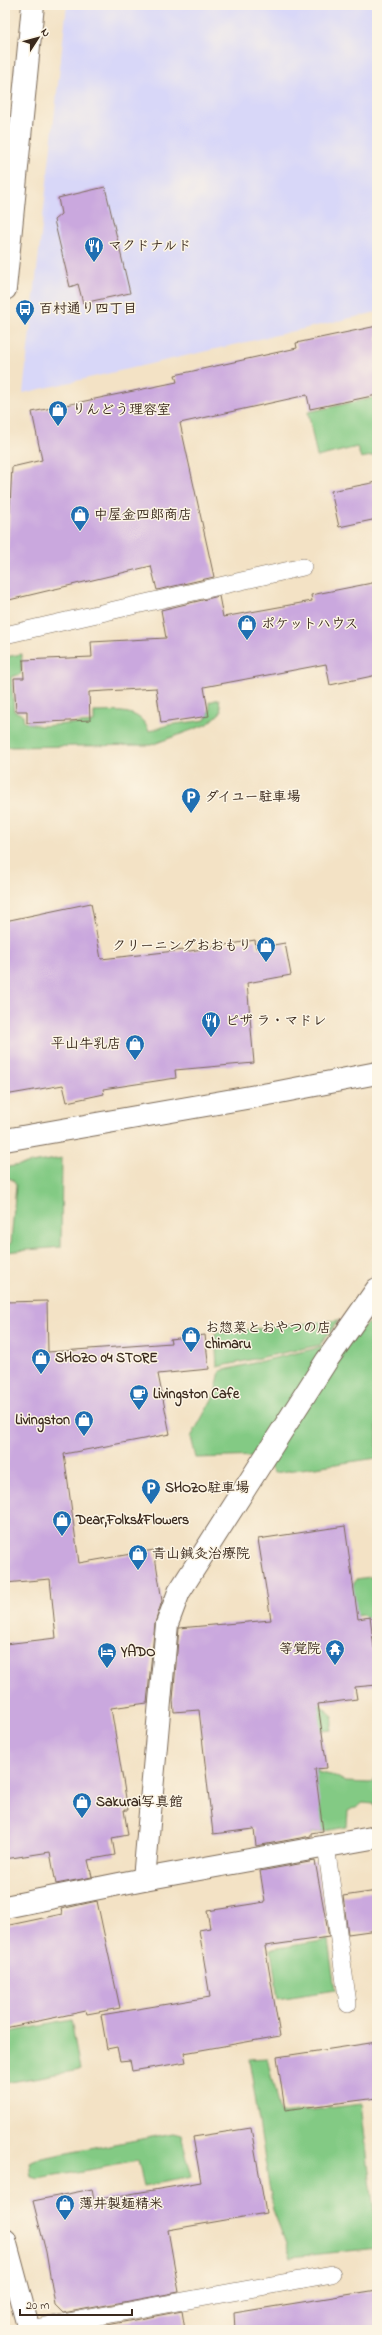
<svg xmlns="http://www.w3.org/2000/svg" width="382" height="2335" font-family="'Indie Flower','Klee One',sans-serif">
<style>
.built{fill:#d8d7f8}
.green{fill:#83ca84;stroke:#5f7a51}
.building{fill:#caa8de}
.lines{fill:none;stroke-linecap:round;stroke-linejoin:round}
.lane-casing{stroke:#7b6a58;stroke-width:18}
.street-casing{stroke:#7b6a58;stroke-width:24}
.secondary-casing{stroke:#7b6a58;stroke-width:24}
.primary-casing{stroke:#7b6a58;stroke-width:24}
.lane{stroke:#fff;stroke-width:17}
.street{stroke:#fff;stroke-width:22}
.secondary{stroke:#fff;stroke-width:22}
.primary{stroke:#fff;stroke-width:22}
.labels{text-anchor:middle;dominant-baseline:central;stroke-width:3;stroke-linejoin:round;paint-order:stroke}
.poi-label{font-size:14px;font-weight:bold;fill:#3b2a1e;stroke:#fcf5e5;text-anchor:start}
</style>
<rect width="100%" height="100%" fill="#fcf5e5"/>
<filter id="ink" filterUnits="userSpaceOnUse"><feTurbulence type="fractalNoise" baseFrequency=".025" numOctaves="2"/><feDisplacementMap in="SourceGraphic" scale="8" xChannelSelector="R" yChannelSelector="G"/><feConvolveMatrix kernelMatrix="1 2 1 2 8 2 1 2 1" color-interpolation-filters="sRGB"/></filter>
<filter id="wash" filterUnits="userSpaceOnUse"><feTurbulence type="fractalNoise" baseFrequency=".012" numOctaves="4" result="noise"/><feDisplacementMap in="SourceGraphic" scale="16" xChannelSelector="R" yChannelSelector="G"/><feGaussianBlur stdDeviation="0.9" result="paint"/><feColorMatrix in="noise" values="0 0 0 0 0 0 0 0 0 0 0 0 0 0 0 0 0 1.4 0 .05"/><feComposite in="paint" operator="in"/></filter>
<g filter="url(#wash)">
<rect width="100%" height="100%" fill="#f3e2c5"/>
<!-- built -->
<path class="built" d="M67,5h310v307l-354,81z"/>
<!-- green -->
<g class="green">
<path d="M377,397v58l-16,3 -4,-11 -40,10 -9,-45z"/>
<path d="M22,654l-1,20 -10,3 3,34 9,4 1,7 17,4 53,-4v-10c22,0 45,-5 55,19l19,-6 37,-5 5,-10 -1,-8 10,-3 2,13 -13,12 -57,21 -146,2v-90z"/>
<path d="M62,1158l-1,89 -56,5v-6l6,-3 5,-58 -4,-6 -7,-1 3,-11z"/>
<path d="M377,1318v140l-103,15 -12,-17 -66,2 -5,-21 24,-43 5,-23 93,-22 32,-11z"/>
<path d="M339,1320l-19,25 -103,22 -2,-34z"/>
<path d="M377,1576v61l-3,-15 -11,-7 -69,9 17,73 22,19 -2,14 -17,2 3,40 18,4 11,6 24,1 7,-6v39l-3,-12 -11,-1 -15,8 -1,16 -51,9 -21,-220 77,-27 4,-10z"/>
<path d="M328,1940l7,50 -57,9 -7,-50z"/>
<path d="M71,2020l9,50 -75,13v-50z"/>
<path d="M267,2058l13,56 81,-10 13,109h3v35l-86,9 -18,-47 -24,-151z"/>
<path d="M173,2133l8,2 11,42 -48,9 -6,-25 -99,18 -7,-2 -2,-15 6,-3z"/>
</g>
<g id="blocks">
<!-- building -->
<g class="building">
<path d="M105,187l25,106 -47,10 -5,-19 -8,3 -16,-67 7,-6 -3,-16z"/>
<path d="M377,326v69l-67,14 -3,-14 -127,28 34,154 -57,13 -6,-24 -146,35 7,-134 30,-7 -10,-48 145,-30 -2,-7 122,-27 -1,-5z"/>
<path d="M377,482v37l-38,8 -8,-36z"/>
<path d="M377,582v93l-47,10 -4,-21 -122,23 5,29 -48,7 -5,-35 -67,4 1,28 -63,3v-12h-11l-2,-33h10l-1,-18 69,-3 -1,-15 75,-4 -5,-28 58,-14 4,21 89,-16 -1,-6z"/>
<path d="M91,903l10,56 83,-9v2l71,-12 1,8 29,-5 6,32 -44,8 7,80 -79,7 1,8 -73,11 1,5 -37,8 -4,-17 -58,10v-174z"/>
<path d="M47,1301l1,51 123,-9 -1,-4 35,-4 4,34 -51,5 12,60 -106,20 15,109 75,-13 8,51 -7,22 -8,80 -36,5 17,102h-4l4,25 -16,3 3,17 -27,5 4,17 -36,7 -6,-32 -45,7v-215l51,-6 -6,-59 -45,4v-281z"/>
<path d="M345,1526l13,93 12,-2 4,31h3v37l-22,2 2,12 -39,5 9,64 -12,1 8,62 -12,2v3l-55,10 -2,-17 -41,5 -14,-124 -25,2 -1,-12 6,-72 92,-8 -13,-81z"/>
<path d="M315,1861l14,76 -64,9 15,90 -96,17 2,9 -54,9 -2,-11 -10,1 -3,-14 -10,2 -6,-34 109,-18 -11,-67 11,-2 -3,-17 58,-9 -5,-31z"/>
<path d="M377,1891v39l-29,4 -5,-38z"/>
<path d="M97,1901l23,107 -33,6 -1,-3 -81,17v-102l57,-12 -1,-5z"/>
<path d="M377,2042v56l-92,12 -8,-53z"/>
<path d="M251,2128l15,85 -98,17 11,62 -116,21 -8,-8 -9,-53 -13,-51 59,-12 2,11 107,-18 -8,-45z"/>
<path d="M377,2290v40h-142l-1,-17z"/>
<path d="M182,2311l3,19h-104z"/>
</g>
</g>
</g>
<g filter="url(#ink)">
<use href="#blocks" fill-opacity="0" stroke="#7b6a58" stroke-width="1"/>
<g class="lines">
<!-- lane casing -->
<g class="lane-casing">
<g id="lane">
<path d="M5,635l298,-68"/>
<path d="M326,1846l22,158"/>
<path d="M29,2329l303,-55"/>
</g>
</g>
<!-- street casing -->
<g class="street-casing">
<g id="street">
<path d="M144,1879l23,-255 12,-32 148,-232 50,-71"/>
<path d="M5,1907l139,-28 233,-42"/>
</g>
</g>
<!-- secondary casing -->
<g class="secondary-casing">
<path id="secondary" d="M5,1140l269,-47 103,-20"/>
</g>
<!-- primary casing -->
<g class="primary-casing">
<g id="primary">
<path d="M5,289l28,-284"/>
<path d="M5,2240l24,90"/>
</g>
</g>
<!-- lane -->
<use href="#lane" class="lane"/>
<!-- street -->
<use href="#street" class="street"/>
<!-- secondary -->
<use href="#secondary" class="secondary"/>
<!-- primary -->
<use href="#primary" class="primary"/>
</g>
</g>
<!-- icons -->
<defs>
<g id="restaurant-pin" transform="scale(1)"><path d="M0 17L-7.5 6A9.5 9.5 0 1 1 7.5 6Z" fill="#1f6fb2" stroke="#fcf5e5"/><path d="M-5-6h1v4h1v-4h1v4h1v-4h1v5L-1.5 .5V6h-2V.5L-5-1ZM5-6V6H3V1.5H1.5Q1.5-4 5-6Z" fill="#fff"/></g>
<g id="bus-pin" transform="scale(1)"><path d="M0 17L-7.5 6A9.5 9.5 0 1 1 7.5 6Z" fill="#1f6fb2" stroke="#fcf5e5"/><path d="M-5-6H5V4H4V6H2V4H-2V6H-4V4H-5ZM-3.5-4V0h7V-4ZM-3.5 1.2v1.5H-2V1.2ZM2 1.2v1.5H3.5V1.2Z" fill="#fff"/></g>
<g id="shop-pin" transform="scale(1)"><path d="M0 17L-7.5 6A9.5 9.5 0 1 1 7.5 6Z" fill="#1f6fb2" stroke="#fcf5e5"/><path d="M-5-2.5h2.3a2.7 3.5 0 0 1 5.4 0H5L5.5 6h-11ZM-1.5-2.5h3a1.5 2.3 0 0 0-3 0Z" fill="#fff"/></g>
<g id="parking-pin" transform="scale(1)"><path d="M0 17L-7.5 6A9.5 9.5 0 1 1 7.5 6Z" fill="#1f6fb2" stroke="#fcf5e5"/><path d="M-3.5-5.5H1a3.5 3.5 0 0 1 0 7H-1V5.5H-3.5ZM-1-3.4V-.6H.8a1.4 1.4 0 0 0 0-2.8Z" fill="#fff"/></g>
<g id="cafe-pin" transform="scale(1)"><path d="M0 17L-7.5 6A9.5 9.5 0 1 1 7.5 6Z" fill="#1f6fb2" stroke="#fcf5e5"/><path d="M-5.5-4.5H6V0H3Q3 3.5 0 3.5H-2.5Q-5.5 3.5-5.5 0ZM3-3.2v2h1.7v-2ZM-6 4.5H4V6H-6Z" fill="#fff"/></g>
<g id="temple-pin" transform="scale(1)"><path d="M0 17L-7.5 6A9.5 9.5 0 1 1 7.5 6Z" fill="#1f6fb2" stroke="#fcf5e5"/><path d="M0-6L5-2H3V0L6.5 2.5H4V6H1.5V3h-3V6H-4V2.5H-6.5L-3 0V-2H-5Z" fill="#fff"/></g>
<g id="hotel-pin" transform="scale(1)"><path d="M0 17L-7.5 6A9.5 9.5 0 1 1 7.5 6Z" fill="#1f6fb2" stroke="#fcf5e5"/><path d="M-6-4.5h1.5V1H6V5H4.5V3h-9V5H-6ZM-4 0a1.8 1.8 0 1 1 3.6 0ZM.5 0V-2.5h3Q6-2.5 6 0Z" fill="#fff"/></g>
</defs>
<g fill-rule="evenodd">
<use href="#restaurant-pin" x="94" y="246"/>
<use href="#bus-pin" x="25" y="309"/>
<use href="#shop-pin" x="58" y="410"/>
<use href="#shop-pin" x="80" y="515"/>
<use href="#shop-pin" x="247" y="624"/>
<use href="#parking-pin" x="191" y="797"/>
<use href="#shop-pin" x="266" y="946"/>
<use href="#restaurant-pin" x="211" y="1021"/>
<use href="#shop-pin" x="135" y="1044"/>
<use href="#shop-pin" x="191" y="1336"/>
<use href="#shop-pin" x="41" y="1358"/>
<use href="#cafe-pin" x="139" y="1394"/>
<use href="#shop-pin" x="84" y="1420"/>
<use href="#parking-pin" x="151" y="1488"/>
<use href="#shop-pin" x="62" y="1520"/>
<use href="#shop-pin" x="138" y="1554"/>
<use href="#temple-pin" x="335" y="1649"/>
<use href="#hotel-pin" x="107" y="1652"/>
<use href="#shop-pin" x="82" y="1802"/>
<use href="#shop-pin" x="65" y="2204"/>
</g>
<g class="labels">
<!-- poi labels -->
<g class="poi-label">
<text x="108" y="246">マクドナルド</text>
<text x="39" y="309">百村通り四丁目</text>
<text x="72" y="410">りんどう理容室</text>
<text x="94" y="515">中屋金四郎商店</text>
<text x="261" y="624">ポケットハウス</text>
<text x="205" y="797">ダイユー駐車場</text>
<text x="252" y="946" text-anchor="end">クリーニングおおもり</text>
<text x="225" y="1021">ピザ ラ・マドレ</text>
<text x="121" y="1044" text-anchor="end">平山牛乳店</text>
<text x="205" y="1328">お惣菜とおやつの店<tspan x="205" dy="16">chimaru</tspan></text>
<text x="55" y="1358">SHOZO 04 STORE</text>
<text x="153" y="1394">Livingston Cafe</text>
<text x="70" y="1420" text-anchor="end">Livingston</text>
<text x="165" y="1488">SHOZO駐車場</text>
<text x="76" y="1520">Dear,Folks&amp;Flowers</text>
<text x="152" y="1554">青山鍼灸治療院</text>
<text x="321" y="1649" text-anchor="end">等覚院</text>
<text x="121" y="1652">YADO</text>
<text x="96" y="1802">Sakurai写真館</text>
<text x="79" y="2204">薄井製麺精米</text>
</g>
</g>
<!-- margin -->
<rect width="382" height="2335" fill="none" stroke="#fcf5e5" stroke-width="20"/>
<!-- north arrow -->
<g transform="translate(38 38) rotate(54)" stroke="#fcf5e5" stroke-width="3" paint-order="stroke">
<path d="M0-3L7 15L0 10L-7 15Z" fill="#3b2a1e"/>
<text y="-6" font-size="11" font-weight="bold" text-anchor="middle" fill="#3b2a1e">N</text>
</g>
<!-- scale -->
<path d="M20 2309v6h112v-6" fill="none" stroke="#3b2a1e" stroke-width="2"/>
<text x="26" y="2309" font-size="12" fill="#3b2a1e" stroke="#fcf5e5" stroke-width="3" paint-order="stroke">20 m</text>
</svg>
